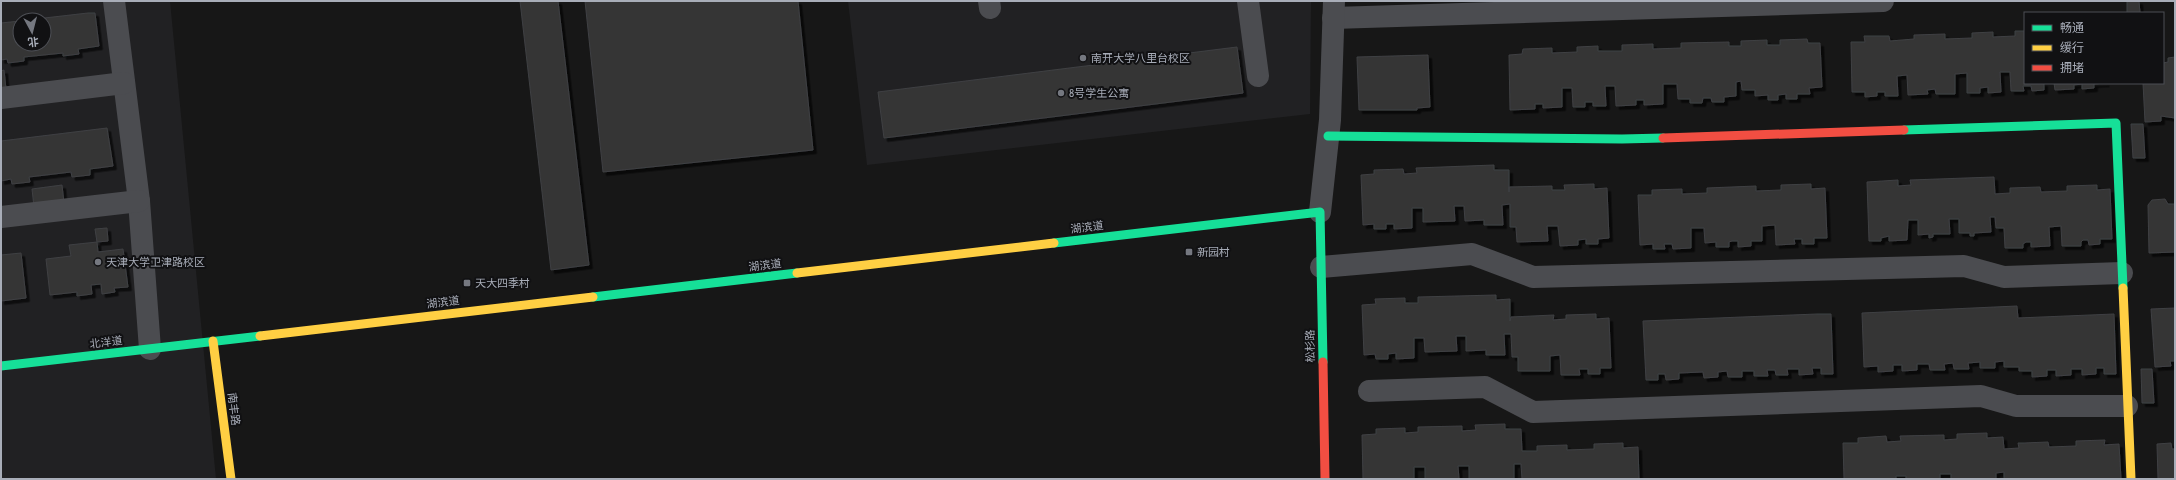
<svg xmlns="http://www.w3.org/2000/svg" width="2176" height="480" font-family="'Asap Condensed','Noto Sans SC',sans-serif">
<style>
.built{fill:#212123;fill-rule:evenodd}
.building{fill:#353536;stroke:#3f4043;filter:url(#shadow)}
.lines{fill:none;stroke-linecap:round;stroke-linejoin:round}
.street{stroke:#4b4c50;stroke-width:22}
.fast{stroke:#16e098;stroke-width:9}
.slow{stroke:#ffcf43;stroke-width:9}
.jam{stroke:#f24e42;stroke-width:9}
.poi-dot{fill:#757880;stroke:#111113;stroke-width:1.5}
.labels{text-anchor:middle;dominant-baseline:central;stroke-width:4;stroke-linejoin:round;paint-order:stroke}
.poi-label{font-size:11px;fill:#a8adb8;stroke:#111113;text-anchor:start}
.street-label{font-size:11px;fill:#a8adb8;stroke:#111113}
</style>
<defs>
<filter id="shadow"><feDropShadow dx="3.5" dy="3.5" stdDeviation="0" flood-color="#0009"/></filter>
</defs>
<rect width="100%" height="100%" fill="#171717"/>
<!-- built -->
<g class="built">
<path d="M1,1h169l46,478h-215zM20,20h24v24h-24z"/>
<path d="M848,1h463l-1,113 -443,51z"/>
</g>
<!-- building -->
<g class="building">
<path d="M520,1h38l31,264 -38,5z"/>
<path d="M585,1h213l15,149 -210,22z"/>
<path d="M2127,1h12l1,12h-13z"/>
<path d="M88,13h7l4,33 -21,3 1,5 -16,2v-3l-39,4v4l-16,2 -1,-4 -6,1v-37l19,-2v23h24v-24h-17z"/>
<path d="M2015,31h10v52h19v7l-12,1 -1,-5h-8l1,5h-13l-1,-19h-10l1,20 -13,1v-6l-8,1v5h-13v-20l-12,1v20h-19l-1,-5 -8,1 1,4 -20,1 -1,-20 -10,1 1,20h-13v-4h-8v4l-12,1v-5h-13l-1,-50h14l-1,-6h25l1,5 24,-2v-4l31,-1v5l27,-1v-5l21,-1v5l22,-1z"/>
<path d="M1807,39l1,4h12l2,44 -13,1 1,6h-13v5h-11v-5l-8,1v5h-10v-5l-13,1v-6h-13l-1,-9 -5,1v14l-12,1v5h-12l-1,-4h-8l-1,5h-12v-4h-12l-1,-15h-14v20l-19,1v-5h-8v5l-20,1 -1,-20h-10l1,20h-13v-4h-8v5h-12l-1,-19h-10v19l-19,1v-4h-8v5l-25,1 -1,-55 13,-1 1,-5 29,-1v5l25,-1v-5l21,-1v5h24v-6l31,-1v5l28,-1v-5l48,-1v4h12v-5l26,-1v5h13v-5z"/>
<path d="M1237,47l6,46 -359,45 -6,-46z"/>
<path d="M1428,55l2,52 -13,1v2h-58l-2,-53z"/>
<path d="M2175,57v61l-14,-2v5l-16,1 -2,-39h20v-20l5,-1v-4z"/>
<path d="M4,70l2,19 -5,1v-19z"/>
<path d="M2054,83h52l-12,1v4l-12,1v-5l-8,1v4l-19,1z"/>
<path d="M2131,124h12l2,34h-12z"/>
<path d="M107,128l6,38 -23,3v6l-18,2 -1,-5 -42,5 1,5 -18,2 -1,-5 -10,2v-40z"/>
<path d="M1494,165v5h15v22v-5l43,-1v4h13l-1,-5 30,-1v5l13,-1 2,50 -11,1v5h-12v-5l-8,1v5l-18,1 -2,-20h-11l1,15 -31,1 -1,-15h-6v-23l-8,1 1,20h-19v-5l-19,1 -1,-15h-10l1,15 -32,1v-14h-11v20l-18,1v-5h-8v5h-12v-5l-11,1 -2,-50 13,-1v-4l29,-1 1,5 13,-1 -1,-5z"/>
<path d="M1994,177l1,17 15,-1v-5l30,-1 1,5 26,-1v-5l30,-1v5l13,-1 2,50h-12v5l-11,1 -1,-5h-5l-2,2v4h-19l-1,-20 -12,1 1,19 -19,1v-5h-5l-3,2v4h-18l-1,-20h-8l-1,-11h-5l1,15 -17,1v3h-4v-3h-11v-14h-10l1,15h-17v3l-4,1v-4l-11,1v-15h-10l-1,20 -18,1v-5l-8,2v3h-12l-2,-59 31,-2v6l13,-1 -1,-5z"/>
<path d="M1811,184v5l14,-1 2,50h-13v6h-12v-5h-8l1,5 -19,1 -1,-20 -13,1v15h-11v5l-13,1v-6h-6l-3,1v5h-13v-5l-11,1 -1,-15h-13v20l-18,1 -1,-5h-8l1,5h-12v-5l-13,1 -2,-50h14v-5l30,-1v5l25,-1v-5l49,-2v5l25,-1v-5z"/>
<path d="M62,185l2,18 -30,4 -2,-18z"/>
<path d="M2165,199l3,5h7v48l-26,1 -1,-48 4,-5z"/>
<path d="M107,228l1,13 -11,1 -2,-13z"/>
<path d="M97,242l1,10 25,-3 5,38 -14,1 1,4 -13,2 -1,-10 -10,1 1,9 -15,2v-4l-27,3 -4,-36 25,-3 -2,-11z"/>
<path d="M21,253l5,45 -25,3v-46z"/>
<path d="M1496,295v5l14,-1v22l1,-4 43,-2 -1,5 13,-1v-4l30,-1v5l13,-1 2,50h-11v6h-12v-5h-9l1,6h-19l-1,-20 -10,1v15h-32v-14h-6l-1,-23h-7l1,21h-19v-5l-20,1v-15h-10l1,15 -32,1 -1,-14h-10v20l-18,1v-6l-8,1v5h-12l-1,-5 -11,1 -2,-50 14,-1 -1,-5 30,-1v5h13v-6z"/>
<path d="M2017,306l1,12 96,-4 2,60h-12v-6h-8v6l-14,1v-6h-11v6l-15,1v-6h-9v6l-15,1v-6h-13v-4h-15v-6l-9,1v6h-15v-6l-12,1 1,6h-15l-1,-6 -9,1 1,6h-15l-1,-6h-12v6l-15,1v-6h-9v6l-15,1v-6l-14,1 -2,-54z"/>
<path d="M2175,308v53h-5l1,5 -16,1 -4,-58z"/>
<path d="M1817,314h14l2,60h-12v-6h-9l1,6 -14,1v-6h-12l1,6h-12l-1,-5h-8l1,6h-14v-5h-12v6h-14l-1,-6 -9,1v5l-14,1 -1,-6 -24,1v6l-13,1 -1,-6h-7v6h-12l-3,-59z"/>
<path d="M2141,369h11l2,34h-12z"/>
<path d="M1505,424v5h16l1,22h15v-5l30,-1v5l27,-1v-5l29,-1v5l15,-1 1,32h-117l-1,-15h-7v15h-45v-13h-11l1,13h-34v-12h-11v12h-51l-1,-44 14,-1v-5l29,-1v5l13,-1v-5l44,-1v5l14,-1 -1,-5z"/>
<path d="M1987,433v5l16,-1 1,12 15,-1 -1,-5h6l24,-1 1,5 27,-1v-5l29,-1 -1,5 15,-1 2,35h-117v-7l-8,1v6h-45v-5h-11v5h-34v-3h-10v3h-52l-1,-36h15v-5l28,-2 1,6 14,-1 -1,-5 44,-1v5l13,-1v-5z"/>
<path d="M2171,443l1,6h3v30h-17l-1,-35z"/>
</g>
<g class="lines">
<!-- street -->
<g class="street">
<path d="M114,1l25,200 11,148"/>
<path d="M989,1l1,7"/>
<path d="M1248,1l10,75"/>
<path d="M1333,18l550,-17"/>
<path d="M1,98l123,-15"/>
<path d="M1320,212l10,-92 4,-119"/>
<path d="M1,217l138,-16"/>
<path d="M1321,267l151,-13 61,23 431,-11 40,11 118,-4"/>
<path d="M1369,391l116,-4 48,25 448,-16 35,10h111"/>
</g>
<!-- fast -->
<g class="fast">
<path d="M1904,130l212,-7 7,165"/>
<path d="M1328,136l294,3 41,-1"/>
<path d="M1054,243l266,-31 3,150"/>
<path d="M593,297l204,-24"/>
<path d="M1,366l259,-30"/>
</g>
<!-- slow -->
<g class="slow">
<path d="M797,273l257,-30"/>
<path d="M2123,288l8,191"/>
<path d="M260,336l333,-39"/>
<path d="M213,341l18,138"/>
</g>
<!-- jam -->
<g class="jam">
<path d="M1663,138l241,-8"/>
<path d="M1323,362l2,117"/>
</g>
</g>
<!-- markers -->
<g class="poi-dot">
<circle cx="1083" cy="58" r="4"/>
<circle cx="1061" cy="93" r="4"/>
<rect x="1185" y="248" width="8" height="8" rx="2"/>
<circle cx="98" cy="262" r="4"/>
<rect x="463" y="279" width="8" height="8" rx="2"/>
</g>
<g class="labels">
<!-- poi labels -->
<g class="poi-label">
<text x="1091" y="58">南开大学八里台校区</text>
<text x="1069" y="93">8号学生公寓</text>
<text x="1197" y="252">新园村</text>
<text x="106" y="262">天津大学卫津路校区</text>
<text x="475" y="283">天大四季村</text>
</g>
<!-- street labels -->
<g class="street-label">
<text transform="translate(1087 227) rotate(-7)">湖滨道</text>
<text transform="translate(765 265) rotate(-7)">湖滨道</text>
<text transform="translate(443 302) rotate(-7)">湖滨道</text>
<text transform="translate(106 342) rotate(-7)">北洋道</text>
<text transform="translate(1310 346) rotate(-91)">松杉路</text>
<text transform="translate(234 409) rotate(83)">南丰路</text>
</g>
</g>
<!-- border -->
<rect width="2176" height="480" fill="none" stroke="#a8adb8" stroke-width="4"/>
<!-- legend -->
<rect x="2024" y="12" width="140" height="72" fill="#111113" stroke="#4d4f55"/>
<rect x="2032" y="25" width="20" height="6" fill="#16e098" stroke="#4d4f55"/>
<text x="2060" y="32" font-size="12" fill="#a8adb8">畅通</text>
<rect x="2032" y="45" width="20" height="6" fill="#ffcf43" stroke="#4d4f55"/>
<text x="2060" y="52" font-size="12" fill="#a8adb8">缓行</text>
<rect x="2032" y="65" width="20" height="6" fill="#f24e42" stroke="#4d4f55"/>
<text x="2060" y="72" font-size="12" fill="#a8adb8">拥堵</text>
<!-- north arrow -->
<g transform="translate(32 32) rotate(173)"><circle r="19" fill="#111113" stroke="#4d4f55"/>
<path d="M0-3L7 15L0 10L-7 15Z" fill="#757880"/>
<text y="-6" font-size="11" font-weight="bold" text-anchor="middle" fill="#a8adb8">北</text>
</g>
</svg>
